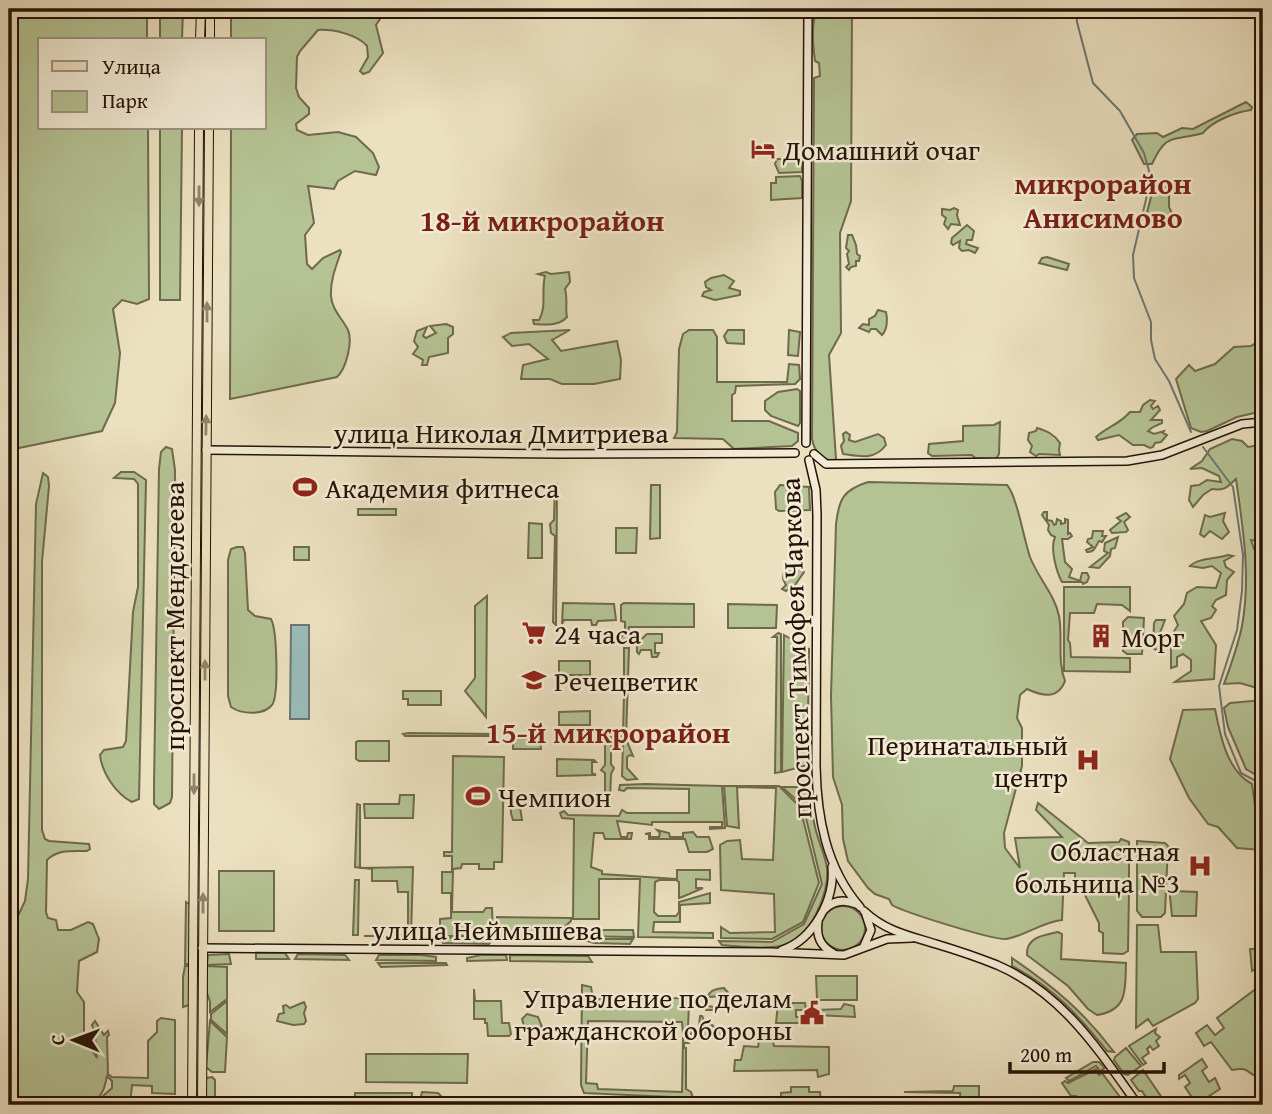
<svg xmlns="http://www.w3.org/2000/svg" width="1272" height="1114" font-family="'Gentium Book Plus',serif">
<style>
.green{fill:#b5c394;stroke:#6e6a4d;stroke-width:2}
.water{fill:#9abbb8;stroke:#6c7771;stroke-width:2}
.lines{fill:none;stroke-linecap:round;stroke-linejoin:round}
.stream{stroke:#6c7771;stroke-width:2}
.secondary-casing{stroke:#261206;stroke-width:10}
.primary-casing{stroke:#261206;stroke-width:10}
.secondary{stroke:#f2ebd5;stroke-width:7}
.primary{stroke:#ebe0bf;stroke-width:8}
.oneway{fill:#92836c}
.labels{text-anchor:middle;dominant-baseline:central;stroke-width:5;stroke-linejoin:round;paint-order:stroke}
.poi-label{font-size:28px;fill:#261206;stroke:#f2ebd5;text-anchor:start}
.street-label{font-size:28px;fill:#261206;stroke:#f2ebd5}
.neighbourhood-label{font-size:30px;font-weight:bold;fill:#7a1f14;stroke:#f2ebd5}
</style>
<rect width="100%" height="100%" fill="#ebe0bf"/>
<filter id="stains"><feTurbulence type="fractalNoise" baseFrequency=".00286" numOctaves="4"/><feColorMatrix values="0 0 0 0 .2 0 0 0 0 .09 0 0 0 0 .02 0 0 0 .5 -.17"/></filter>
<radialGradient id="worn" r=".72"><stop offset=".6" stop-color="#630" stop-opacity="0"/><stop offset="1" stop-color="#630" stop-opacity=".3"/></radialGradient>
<!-- green -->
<g class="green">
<path d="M9,9h138v31h-107v88h108l1,171 -12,5 -15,-4 -9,9 7,44 -5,50 -13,28 -93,19z"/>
<path d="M160,9h23l-1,31h-22z"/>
<path d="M231,9h156l-11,16 7,28 -14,19 -6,2 -3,-3 8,-14 -1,-11c-10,-12 -35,-17 -49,-16l-18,21 -3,6 -1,31 3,9 10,11v6l-13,10 1,6 11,5 30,-3 18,5 17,16 6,14 -3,8 -21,-4 -17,10 -4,8 -26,-3 6,37 -9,12 2,29 5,5 11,-11 17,-8 1,2c-5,14 -11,29 -10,44 1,14 11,22 17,34 5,12 -2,39 -11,47l-107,22 1,-271h33v-88h-33z"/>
<path d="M818,9h34l-1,192 -11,32 1,100 -12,22 7,104 -2,2c-13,-1 -20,-11 -22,-22l2,-361 6,-2 -1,-13 -4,-2c-2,-15 -5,-40 3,-52z"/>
<path d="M1246,102l6,5 -1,3c-15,2 -39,11 -48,23 -30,9 -36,-2 -51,31h-8l-12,-24 5,-6 20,-1 6,4 19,-9 11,1z"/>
<path d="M160,128h22l-2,172h-20z"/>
<path d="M777,159h23l2,3v10l-23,1 -4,-9z"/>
<path d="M800,176l2,5v17l-31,2v-17h5v-6z"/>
<path d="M1160,187h9v20l5,11 -14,2 -1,8 -8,1 -5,-3 4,-6h-5l7,-27z"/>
<path d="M954,208l4,2 -1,5 3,10 -9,-1 -3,5 -4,-5 2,-6 -4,-3v-6l8,1z"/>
<path d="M967,225l7,6 -2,9h-5l-1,4 12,4 -3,5 -6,-3 -7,1 -3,-3 1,-7 -7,4 -2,-2 1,-5z"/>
<path d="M848,235h4l4,10 1,9 3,2 -1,5h-3v5l-5,1 -2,3 -3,-3 3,-3 -2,-10 2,-3 -3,-3z"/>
<path d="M1047,257l22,7 -2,6 -28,-7 3,-5z"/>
<path d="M546,272l5,2 18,-2 1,10 -5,7c3,11 0,21 2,28 -8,9 -21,8 -33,7l-1,-4h6c8,-13 2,-29 6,-44l-7,-2z"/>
<path d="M724,275l10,6 -5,7 11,3v4l-25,5 -13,-4 2,-4 7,-2 -5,-3 -1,-5 6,-4z"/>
<path d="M878,310l8,2c2,8 1,18 -4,23l-6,-6h-5l-2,3 -10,-4 4,-4 6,1v-6l6,-3z"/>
<path d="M446,324l7,3v7l-5,4v15l-19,4 -2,8h-5l1,-5 -10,-6 5,-7 -4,-6 3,-10 10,-4 -4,9 3,2 10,-5 -6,-7z"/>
<path d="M570,330l-18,10 9,11 56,-10 4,19 -1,19 -26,5h-32l-12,-5h-29l2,-14 25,-6 -19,-15 -17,2 -9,-9 8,-4z"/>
<path d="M689,330h24l4,7v45h70l2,-18 10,1 1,14 -5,5 -59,2 -1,7 -3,2v26h37l29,12v8l-6,5 -58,3 -11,-10 -49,-1 3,-6 2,-83 4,-15z"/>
<path d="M728,330h16v14l-17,-1 -3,-7z"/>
<path d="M789,330l11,2 -2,24 -10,-1z"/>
<path d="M1263,338v73l-26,6 -30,14 -6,1 -10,-4 -15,-49 13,-14 6,6 20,-7 19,-17 17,-1z"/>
<path d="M797,389l3,2v32l-2,3 -27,-10 -6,-6v-9l13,-9z"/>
<path d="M1150,400l5,1 -4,5 2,3 5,-3 2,4 -9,10h11v3l-9,4 -5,4 6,3 10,-3 -1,2 4,2 -6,7 -6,1 -2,4 -3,1 -6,-3h-11l-14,-10 -21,5 -2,-3c11,-10 24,-13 34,-25h10l3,-7z"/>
<path d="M1000,422l-1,32 -3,5 -21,-1 -3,-3 -40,1 -4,-3 1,-9 34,-3v-15l31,-1z"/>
<path d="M1037,428c10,3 17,6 23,15l-1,7 1,5 -21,-1 -3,2 -6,-4 2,-6 -4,-6 1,-7 7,-2z"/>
<path d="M846,432l4,3 -1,5 6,2 23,-8 6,4 2,7c-12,16 -28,11 -43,9l-2,-8 3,-5 -1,-7z"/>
<path d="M1232,439l10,2 6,6 11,-2 4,3v94l-12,-2 3,9 9,-1v139l-6,1 -17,-5 -16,1c7,-19 14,-38 18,-58 9,-49 1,-98 -6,-147 -9,8 -11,12 -24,10l-9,6 -10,12 -4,-7 2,-14 8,-1 8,-5 14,2 -2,-6 -17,-8 -12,1 12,-8 8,-12z"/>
<path d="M166,447l6,2 3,21 -3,327 -2,6 -11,6 -5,-5v-19l5,-316 2,-17z"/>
<path d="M121,472h13l12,8 -7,319 -7,3c-16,-8 -30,-29 -32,-47l4,-5 19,-3 3,-6 7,-129 5,-25v-103l-4,-5 -20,-1z"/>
<path d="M43,473l5,4 1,9 -7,76v268l3,9 4,2 40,3 1,5 -3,2c-14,0 -29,-2 -40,9l-1,52 2,6 8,2 2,10h13l17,-8 5,2 6,15 -2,13 -18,9 -2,31 7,10v35l13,21 -2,-24 -3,-9 3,-4 9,14 4,-4 1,4 -2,2 1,37 4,3 36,1v-37l9,-9v-11l4,-3 14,2v74l-23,-1v-7l-20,-1 -2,20h-36l8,-3 1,-6 9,-8v-7l-5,-5c-2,9 -3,17 -11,24 -14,11 -68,5 -87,5v-187h8l8,-17 3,-22 8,-375z"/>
<path d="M868,482l139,3c10,11 17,55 23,72 8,21 25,38 29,59 4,22 -2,44 6,65 -7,19 -23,15 -38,8l-7,6 -3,23 5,10v38l-18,67 1,15 15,20 -5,-30 47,-1 -26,-27 2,-7 50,40 31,-1 2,-3 8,3v37l-6,4 -48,-1v-9h-11l-2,47c-20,2 -37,16 -56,19 -13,1 -100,-26 -114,-34l-3,-6 -14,-5 -7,-6 -20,-27 -5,-22 -1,-34 -9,-28 -2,-81 5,-172c3,-25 7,-34 32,-42z"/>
<path d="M557,485l-1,140 -3,-3 2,-86 -4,-3 -1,-9 4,-4 1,-33z"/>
<path d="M651,485h9v53l-10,1z"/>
<path d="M780,485l29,2 1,23 -31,1 -3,-2 -1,-17z"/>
<rect x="358" y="509" width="38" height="6"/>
<path d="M1044,512h3v8l5,1 2,4 2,-1 1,-5 4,2v3l4,-1v-4l3,1v14l2,-1 2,3 -4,3h-6l3,23 7,7 -3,8 11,4 2,-8h5l2,4 -2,5 -4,2 -1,-2h-20c-6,-11 -12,-34 -7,-45l-4,-2 -3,-5 1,-5 -7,-10z"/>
<path d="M1126,513l4,4 -6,5 4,8 -2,2 -14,1 -2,-3 11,-9 -4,-3z"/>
<path d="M1225,513l-2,8 6,11 -7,7 -12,-8 -6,6 -4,-3 5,-19 5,2z"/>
<path d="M529,523l13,1v34h-14z"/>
<path d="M616,528h21l-1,25h-20z"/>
<path d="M1093,531h10l-1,5h4l-4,6 -3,-1c-3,4 -4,12 -12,11l-1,-2 7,-3 -6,-5 1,-3 4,-1z"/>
<path d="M1118,537l-3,11 -4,1 -1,7 -11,12 -9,-1 18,-14 -4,-2 1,-8z"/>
<path d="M237,547h6l2,6 3,57 7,6 16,3c6,11 8,77 1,86 -9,11 -31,9 -41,2l-3,-11v-136l3,-11z"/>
<rect x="294" y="547" width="15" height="13"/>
<path d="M1228,555l5,1 -9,5 2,6 8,5 -7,8 -1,15 -10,5 -4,6 4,4 -5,8 -10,3 15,24 -2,34 -39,3 16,-11v-11l-8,-6 -6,3v9l-6,2v-32l7,-11 -4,-9 10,-12 3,-11 10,-6 19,1 5,-15 -9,-7 -9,2 -13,-2c8,-8 26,-7 38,-11z"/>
<path d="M795,559l5,1 4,12 -9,13 -9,6 -4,-2 4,-4 -3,-6 1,-7z"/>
<path d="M1064,587h66v24l-8,-6 -25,-1 -3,9h-24l-2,27 2,3 1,14 59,1v14l-66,-1z"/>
<path d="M487,596l-1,121 -21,-26 10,-13v-72z"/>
<path d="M563,603l51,1 2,16 -18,1 -2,4h-4l-1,-5h-27l-2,4z"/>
<path d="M624,603l70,1v23h-65l-1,6 7,2 -11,8 -4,-5 5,-5v-11l-4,-1v-16z"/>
<path d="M728,604l49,1 -1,23h-48z"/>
<path d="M1128,617l16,1 -2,36h-15l-4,-3v-29z"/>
<path d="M1165,620l-5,13 -1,16 -3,1 -3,-2 1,-25 2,-3z"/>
<path d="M778,633l3,1v138l-6,1 2,-136h-4z"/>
<path d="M647,634h15v9h-7v10h4l-2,4h-5l-1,-7h-10l-2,4 -2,-2v-9z"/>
<path d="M784,635l25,14 -1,71 -5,6v6l5,5v28l-26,7z"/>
<path d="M624,648h5l-3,91 7,17 -3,-1 -3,2v11l10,11 -10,1 -5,-4 1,-33 -4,-5 4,-4 1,-42 -4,-5 4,-3z"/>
<rect x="559" y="661" width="31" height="14"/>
<path d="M403,691h38v14h-33v-6h-5z"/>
<path d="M1263,700v19l-2,-1 -1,14h3v47l-17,-10 -18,-42 -4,-19 6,-5z"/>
<path d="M1215,709c5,26 12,62 37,75l9,66 -24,-2 -19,-21 -10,-3 -19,-26 -19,-39 13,-49z"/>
<path d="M590,711v14h-31v-13z"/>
<path d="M403,734l6,-1 85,1 -3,2h-86z"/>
<path d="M605,737h6v27l3,4 -3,6 -1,27h-5v-28l-4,-3 4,-5z"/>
<path d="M513,739h25l2,1 1,9h-28z"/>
<path d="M358,741h31v20h-30l-3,-2v-17z"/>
<path d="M453,756l51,1 -2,105h-8v7h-15v-5h-17l-1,4 -8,1 -1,43h31l3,-4h6l1,28h-53v-17l11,-1v-25h-9v-21h10v-16h-8v-4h8z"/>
<path d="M557,759l37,1 2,2h-4v11l4,2 -39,1z"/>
<path d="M645,784l77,2 3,42 -15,1v-2h12v-5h-70v3l-35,-4 4,16h6l1,-4h4l-1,6h-26l-2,-6h-9l-3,34 11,4v3l75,5v-9h33v10l-14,-1v9h7l-21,9 -3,1v-16l-3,-2h-17l-4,2 -1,30 4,4h18l3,-4v-10l31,-9v10l-30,2v17h-26l-1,10 60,1v5l-75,-1 2,-58h-41v40h-26l1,-100 -12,-1 -2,-5 4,-2 4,4 51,1 3,-6 5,3h62v-24l-62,-1 -3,3 -5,-1 1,-5z"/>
<path d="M724,786h55l21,21 19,76 -16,39 -31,17 -51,-1v-11l9,6 45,-1 -1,-38 -53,-4 -1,-45 7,-4 13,-1 2,19 31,1 3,-72 -39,-1 2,41 -12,-2z"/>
<path d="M782,787h23l4,3c2,12 3,25 6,37 3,14 10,27 12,41 3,25 -18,74 -46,78 -18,3 -41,1 -59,-1l-3,-4 53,1 32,-18 18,-40 -19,-78z"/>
<path d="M400,795h14l-1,23h-48l-1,-14h35z"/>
<path d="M515,796h7l-2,11 2,13h-9c-3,-7 -4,-18 2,-24z"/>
<path d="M357,804l3,1v63l53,-1 -2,69h-47l44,-1v-43h-10l-1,-11h-25v-12l-17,-2z"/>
<path d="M657,830l12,3 1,4h13v-4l10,-1 4,5h12l4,12 -6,3h-18l-4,-13h-36v-5h-4l5,-1v4h9l1,-4z"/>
<path d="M1137,841l28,2 3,3 -3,67 -4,4h-19l-5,-6z"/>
<rect x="219" y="871" width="55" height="60"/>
<path d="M355,880h4l-1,55h-5z"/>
<path d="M1086,890h40l3,2 -1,59 -5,3 -20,-1v-20l-4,-2v-8l-14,-28z"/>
<path d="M1174,891l23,1 -1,24h-24l-2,-20z"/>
<path d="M186,902l5,3 -1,59h-5z"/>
<circle cx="843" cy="928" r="22"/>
<path d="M497,917l74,1v3c-21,23 -44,16 -74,15z"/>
<path d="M1137,925h21l3,27h35l2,47 -3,4 -42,23 -5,-7 -12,9z"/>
<path d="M571,930h62l1,7 -64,-1z"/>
<path d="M1058,932l4,2 -1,25 65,4c-1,25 3,47 -29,52l-9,-6 -20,-23 -41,-31c-1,-18 17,-20 31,-23z"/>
<path d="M440,938h53l-4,6 -46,-1z"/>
<path d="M581,939h52l-3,5 -36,-1z"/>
<path d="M1250,949h13v15l-11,7z"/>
<path d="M256,953h29l4,6h-33z"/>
<path d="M229,954l2,10 -24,1 1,-10z"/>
<path d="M298,954l47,1 4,5 -54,-1z"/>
<path d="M379,955h42l15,2v4l-60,-1z"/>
<path d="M481,955h25l1,5 -40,1v-3z"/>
<path d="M510,955l78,1 4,6 -82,-1z"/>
<path d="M1012,958c42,29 71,53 102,94l-7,-1c-28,-35 -54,-64 -95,-85z"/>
<path d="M378,963h68l1,2 -66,2z"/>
<path d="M185,966h5l-1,39 -6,2v-30z"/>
<path d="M207,966l20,1v32l-17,13v-10l-3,-9z"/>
<path d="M816,976h41v24h-40z"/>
<path d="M582,985l9,2 2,12 96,-1 3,-4 2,1v6l-5,1 -1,27 4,1v4l-9,-1 -1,-11 -94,-1 -2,62 11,1 1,5 84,3 1,-54h6v5h-5v5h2v41l5,3 2,6 -109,-5 -3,-8z"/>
<path d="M724,988l7,8 1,14 -1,-9 -10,-1v-4l-12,1 -1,9 6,1 -1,3h-7l-2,-8c6,-11 8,-13 20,-14z"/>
<path d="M1257,988l6,4v81l-5,4c-14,-5 -7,-10 -26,-7l-21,-28 -7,4 -8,-13 11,-8 8,10 9,-7 -7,-10z"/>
<path d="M474,989l1,12h26l1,22h7l2,11 -2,2h-21l-1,-13h-2v-4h-11z"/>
<path d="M227,1001v33l-16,-14v-6z"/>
<path d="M304,1002l2,5 -2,6 2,8 -2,3 -11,1 -16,-4 2,-7 5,-1 -1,-7 3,-1 4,3z"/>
<path d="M778,1003h27l1,7h-10v7h9v6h-29z"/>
<path d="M844,1004l10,2 1,11 -38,-2v-5l24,-1z"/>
<path d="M527,1014l11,3 4,10 -18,-1 -2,-7z"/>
<path d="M700,1016h2l4,8 6,1 5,5 2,-3 8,11h-29z"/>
<path d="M210,1021l17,16 -2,35h-13l-6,-5z"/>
<path d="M1156,1029l-1,4 5,4 -4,4 3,5 -6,4 -3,-4 -3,3 2,4 -7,5 4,5 -3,2 -14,-19z"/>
<path d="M760,1035l13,6 1,5 55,1v27l-11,3 -1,-7 -83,1 1,-11h6l3,-14 14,1z"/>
<path d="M1126,1048l15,18 -13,9 -4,-1 -10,-14 1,-3z"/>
<path d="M366,1054h102l-1,29 -101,-1z"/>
<path d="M1202,1059l5,8 -5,4 7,11 6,-4 5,11 -20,13 1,3h-4l-12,-18 5,-4 -5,-8 -6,4v-4z"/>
<path d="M1093,1062h6l6,6 -5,3 -4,-5 -27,15 -3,-3z"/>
<path d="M1096,1069l3,6 3,-2 24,32h-43l-7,-9h-5l-9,-13 3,-2 3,2z"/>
<path d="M1143,1070l24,35h-16l-9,-14h-3l-8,-11z"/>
<path d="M212,1077l3,3v25h-10v-24l2,-3z"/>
<path d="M954,1086h25v19h-18l-1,-12 -56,-1 49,-1z"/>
<path d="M791,1087h18v5h11l1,10 6,-3v6h-46v-12l10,-1z"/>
<path d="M422,1092l16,1 3,3v9h-22z"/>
<rect x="355" y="1093" width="57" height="12"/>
<rect x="277" y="1098" width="27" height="7"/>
</g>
<!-- water -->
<path class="water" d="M291,625h18v94h-19z"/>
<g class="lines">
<!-- stream -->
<g class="stream">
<path d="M1076,9l1,13 16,61 27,28 24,42 7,25 -18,77 1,23 17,44v18l4,19 14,22 22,51"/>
<path d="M1203,447l30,40 10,68 -1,36 -5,39 -18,56 6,48 16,39 22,12"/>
</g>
<!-- secondary casing -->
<g class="secondary-casing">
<g id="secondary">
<path d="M806,443l2,-434"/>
<path d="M206,450l354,4 235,-1"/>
<path d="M814,454l12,10 301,-3 35,-6 80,-31 21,-2"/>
<path d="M809,460l7,30 1,25 -1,251c1,51 10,102 44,141"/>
<path d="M825,909c9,-9 19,-10 31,-5"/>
<path d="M864,911c21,20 46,25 72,33 20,6 41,13 61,21 65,28 101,84 141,140"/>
<path d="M818,922c-2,14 2,24 15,31"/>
<path d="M864,946l7,-16 -5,-15"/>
<path d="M202,948l569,4 73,3 43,-16 25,-1"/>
<path d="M782,950c31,-10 53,-50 50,-83"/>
</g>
</g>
<!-- primary casing -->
<g class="primary-casing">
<g id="primary">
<path d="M200,40l1,-31"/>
<path d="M210,40v-31"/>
<path d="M192,1105l7,-977"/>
<path d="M202,1105l7,-977"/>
</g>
</g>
<!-- secondary -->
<use href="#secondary" class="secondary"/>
<!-- primary -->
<use href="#primary" class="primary"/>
</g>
<!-- one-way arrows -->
<defs><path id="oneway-solid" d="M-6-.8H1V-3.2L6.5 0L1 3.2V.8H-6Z" transform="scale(1.75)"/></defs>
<g class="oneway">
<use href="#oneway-solid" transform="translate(199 196) rotate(90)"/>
<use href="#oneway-solid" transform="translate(207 312) rotate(-90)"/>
<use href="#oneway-solid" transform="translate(206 425) rotate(-89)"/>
<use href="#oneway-solid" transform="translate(205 670) rotate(-90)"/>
<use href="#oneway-solid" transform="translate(194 784) rotate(90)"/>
<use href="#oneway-solid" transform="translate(203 903) rotate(-90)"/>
</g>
<!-- icons -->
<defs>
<g id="hotel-bare" transform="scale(1.89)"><path d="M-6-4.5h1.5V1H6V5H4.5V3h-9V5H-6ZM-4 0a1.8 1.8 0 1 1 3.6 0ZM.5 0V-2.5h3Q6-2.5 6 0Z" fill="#8f2418" stroke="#f2ebd5" stroke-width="2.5" paint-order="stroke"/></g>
<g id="stadium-bare" transform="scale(1.89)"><path d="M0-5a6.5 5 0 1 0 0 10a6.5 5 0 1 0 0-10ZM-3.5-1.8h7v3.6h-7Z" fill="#8f2418" stroke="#f2ebd5" stroke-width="2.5" paint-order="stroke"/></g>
<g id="supermarket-bare" transform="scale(1.89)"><path d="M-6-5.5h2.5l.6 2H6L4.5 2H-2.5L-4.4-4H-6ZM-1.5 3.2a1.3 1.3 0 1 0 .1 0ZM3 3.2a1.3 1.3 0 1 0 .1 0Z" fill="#8f2418" stroke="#f2ebd5" stroke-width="2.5" paint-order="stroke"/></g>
<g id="building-bare" transform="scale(1.89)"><path d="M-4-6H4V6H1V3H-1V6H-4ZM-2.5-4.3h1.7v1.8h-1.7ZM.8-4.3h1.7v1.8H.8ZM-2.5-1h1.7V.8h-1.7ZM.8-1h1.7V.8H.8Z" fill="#8f2418" stroke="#f2ebd5" stroke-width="2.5" paint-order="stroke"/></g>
<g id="school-bare" transform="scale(1.89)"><path d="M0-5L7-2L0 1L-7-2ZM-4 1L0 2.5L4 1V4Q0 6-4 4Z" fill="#8f2418" stroke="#f2ebd5" stroke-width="2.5" paint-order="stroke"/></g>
<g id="hospital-bare" transform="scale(1.89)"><path d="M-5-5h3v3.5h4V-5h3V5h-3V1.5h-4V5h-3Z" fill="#8f2418" stroke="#f2ebd5" stroke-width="2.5" paint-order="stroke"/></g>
<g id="civic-bare" transform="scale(1.89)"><path d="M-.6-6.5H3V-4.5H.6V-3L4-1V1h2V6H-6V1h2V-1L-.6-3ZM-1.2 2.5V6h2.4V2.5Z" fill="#8f2418" stroke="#f2ebd5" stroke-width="2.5" paint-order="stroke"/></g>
</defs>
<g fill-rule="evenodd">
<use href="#hotel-bare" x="763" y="149"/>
<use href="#stadium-bare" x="305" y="487"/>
<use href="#supermarket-bare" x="534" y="633"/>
<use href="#building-bare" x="1101" y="636"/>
<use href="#school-bare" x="534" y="680"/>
<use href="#hospital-bare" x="1088" y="760"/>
<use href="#stadium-bare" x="478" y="796"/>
<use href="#hospital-bare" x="1200" y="866"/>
<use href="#civic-bare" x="812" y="1013"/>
</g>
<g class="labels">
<!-- poi labels -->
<g class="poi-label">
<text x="783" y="149">Домашний очаг</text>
<text x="325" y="487">Академия фитнеса</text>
<text x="554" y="633">24 часа</text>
<text x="1121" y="636">Морг</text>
<text x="554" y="680">Речецветик</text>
<text x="1068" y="744" text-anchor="end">Перинатальный<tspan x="1068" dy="32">центр</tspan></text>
<text x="498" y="796">Чемпион</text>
<text x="1180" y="850" text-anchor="end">Областная<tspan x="1180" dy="32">больница №3</tspan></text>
<text x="792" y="997" text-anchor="end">Управление по делам<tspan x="792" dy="32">гражданской обороны</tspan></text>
</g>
<!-- street labels -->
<g class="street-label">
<text x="501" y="432">улица Николая Дмитриева</text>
<text transform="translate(173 616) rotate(-90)">проспект Менделеева</text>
<text transform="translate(795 648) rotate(-92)">проспект Тимофея Чаркова</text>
<text x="487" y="929">улица Неймышева</text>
</g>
<!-- neighbourhood labels -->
<g class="neighbourhood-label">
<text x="1103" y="183">микрорайон<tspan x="1103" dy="34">Анисимово</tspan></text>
<text x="542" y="220">18-й микрорайон</text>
<text x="608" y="732">15-й микрорайон</text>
</g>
</g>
<!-- margin -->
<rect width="1272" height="1114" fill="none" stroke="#ebe0bf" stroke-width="35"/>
<rect x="10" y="10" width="1251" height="1093" fill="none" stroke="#261206" stroke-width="3.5"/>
<rect x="18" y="18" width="1237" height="1079" fill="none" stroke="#261206" stroke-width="2"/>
<!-- legend -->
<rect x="38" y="38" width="228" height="91" fill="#f2ebd5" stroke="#a09482" stroke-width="2"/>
<rect x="52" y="61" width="35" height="10" fill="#ebe0bf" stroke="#a09482" stroke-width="2"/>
<text x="102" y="74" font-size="21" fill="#261206">Улица</text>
<rect x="52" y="91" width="35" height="21" fill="#b5c394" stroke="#a09482" stroke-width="2"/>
<text x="102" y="108" font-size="21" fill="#261206">Парк</text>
<!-- north arrow -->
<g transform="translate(74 1040) rotate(271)" stroke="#f2ebd5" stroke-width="5" paint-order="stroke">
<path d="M0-5L12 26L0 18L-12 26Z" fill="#261206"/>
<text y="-10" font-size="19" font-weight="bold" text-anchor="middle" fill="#261206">С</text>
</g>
<!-- scale -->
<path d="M1010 1062v10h154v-10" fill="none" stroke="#261206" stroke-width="3.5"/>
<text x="1020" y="1062" font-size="21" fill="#261206" stroke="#f2ebd5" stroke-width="5" paint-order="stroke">200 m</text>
<rect width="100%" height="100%" filter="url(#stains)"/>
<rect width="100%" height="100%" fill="url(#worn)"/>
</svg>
